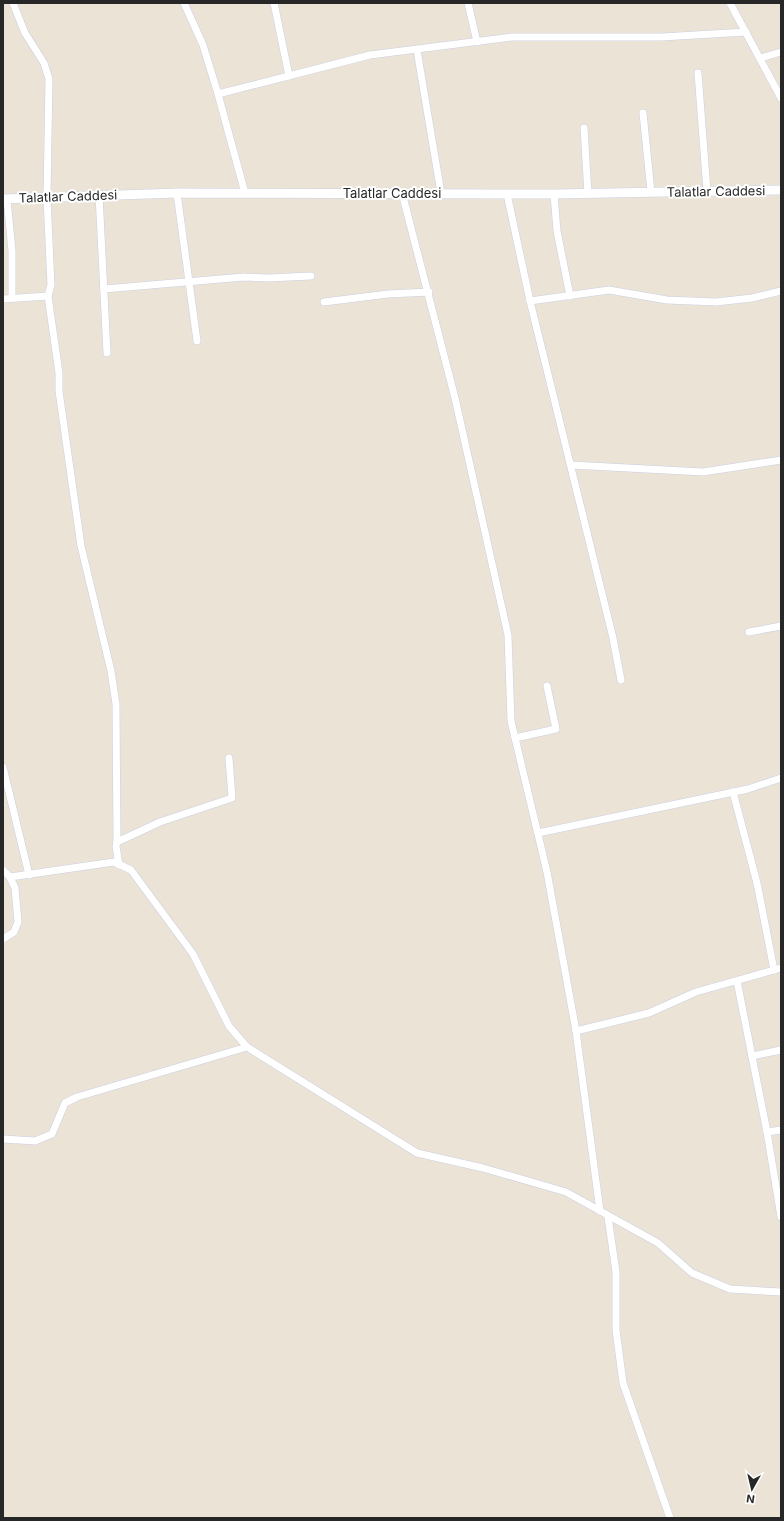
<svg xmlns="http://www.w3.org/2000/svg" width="784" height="1521" font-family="Inter,sans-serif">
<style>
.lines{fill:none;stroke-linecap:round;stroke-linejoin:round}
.street-casing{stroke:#cbcfe2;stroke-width:8}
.secondary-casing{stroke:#cbcfe2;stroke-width:10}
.street{stroke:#fff;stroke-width:7}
.secondary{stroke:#fff;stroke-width:9}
.labels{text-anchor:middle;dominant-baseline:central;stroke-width:4;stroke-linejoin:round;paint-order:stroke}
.street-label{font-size:13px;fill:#272727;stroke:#fff}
</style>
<rect width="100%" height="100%" fill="#ebe3d6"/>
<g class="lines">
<!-- street casing -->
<g class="street-casing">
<g id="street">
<path d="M13,3l12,30 19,30 5,16 -2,119 4,87 -3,11 11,77v18l22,155 30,125 5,33 1,138"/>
<path d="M184,3l19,42 15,49 27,99"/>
<path d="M274,3l15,73"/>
<path d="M468,3l9,39"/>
<path d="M730,3l51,95"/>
<path d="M417,50l24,143"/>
<path d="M761,58l20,-6"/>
<path d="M698,73l9,118"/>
<path d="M218,94l152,-39 142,-18h150l84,-5"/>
<path d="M643,113l8,79"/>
<path d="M584,128l4,66"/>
<path d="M177,193l20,148"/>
<path d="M402,193l53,205 53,237 3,86 36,151 29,159 24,180"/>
<path d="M507,194l23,107 83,337 8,42"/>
<path d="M554,194l3,37 13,65"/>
<path d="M99,195l8,158"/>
<path d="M7,199l5,52v47"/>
<path d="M104,289l140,-12 24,1 43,-2"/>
<path d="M3,299l45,-3"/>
<path d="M530,301l79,-11 58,10 49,2 36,-4 29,-7"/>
<path d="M324,302l64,-8 41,-2"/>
<path d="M571,465l132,7 78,-12"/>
<path d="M749,632l32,-6"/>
<path d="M515,738l41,-9 -9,-43"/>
<path d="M3,767l26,108"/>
<path d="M733,792l24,91 17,87"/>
<path d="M538,833l210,-44 33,-11"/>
<path d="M119,865l-3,-19 1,-4 43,-20 72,-24 -3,-40"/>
<path d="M3,870l7,7 5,11 3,34 -4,10 -11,7"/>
<path d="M10,877l104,-15 17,8 62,84 36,72 18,21 170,106 66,15 83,24 92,51 34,30 38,16 51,3"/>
<path d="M737,981l30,151 14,85"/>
<path d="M576,1031l73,-18 47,-21 85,-24"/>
<path d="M752,1056l29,-6"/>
<path d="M767,1132l14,-2"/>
<path d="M3,1139l32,2 17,-7 13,-31 12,-6 170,-50"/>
<path d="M608,1217l8,55v58l7,53 47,135"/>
</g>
</g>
<!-- secondary casing -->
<g class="secondary-casing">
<path id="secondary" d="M3,199l174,-6 377,1 227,-4"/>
</g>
<!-- street -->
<use href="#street" class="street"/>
<!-- secondary -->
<use href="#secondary" class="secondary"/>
</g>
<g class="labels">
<!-- street labels -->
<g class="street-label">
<text transform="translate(716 191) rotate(-1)">Talatlar Caddesi</text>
<text x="392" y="193">Talatlar Caddesi</text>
<text transform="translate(68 196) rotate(-2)">Talatlar Caddesi</text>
</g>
</g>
<!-- border -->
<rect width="784" height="1521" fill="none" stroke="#272727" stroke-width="8"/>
<!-- north arrow -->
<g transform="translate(752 1489) rotate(188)" stroke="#ffffff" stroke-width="3" paint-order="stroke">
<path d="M0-3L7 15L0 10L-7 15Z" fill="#272727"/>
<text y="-6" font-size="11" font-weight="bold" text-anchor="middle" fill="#272727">N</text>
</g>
</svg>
